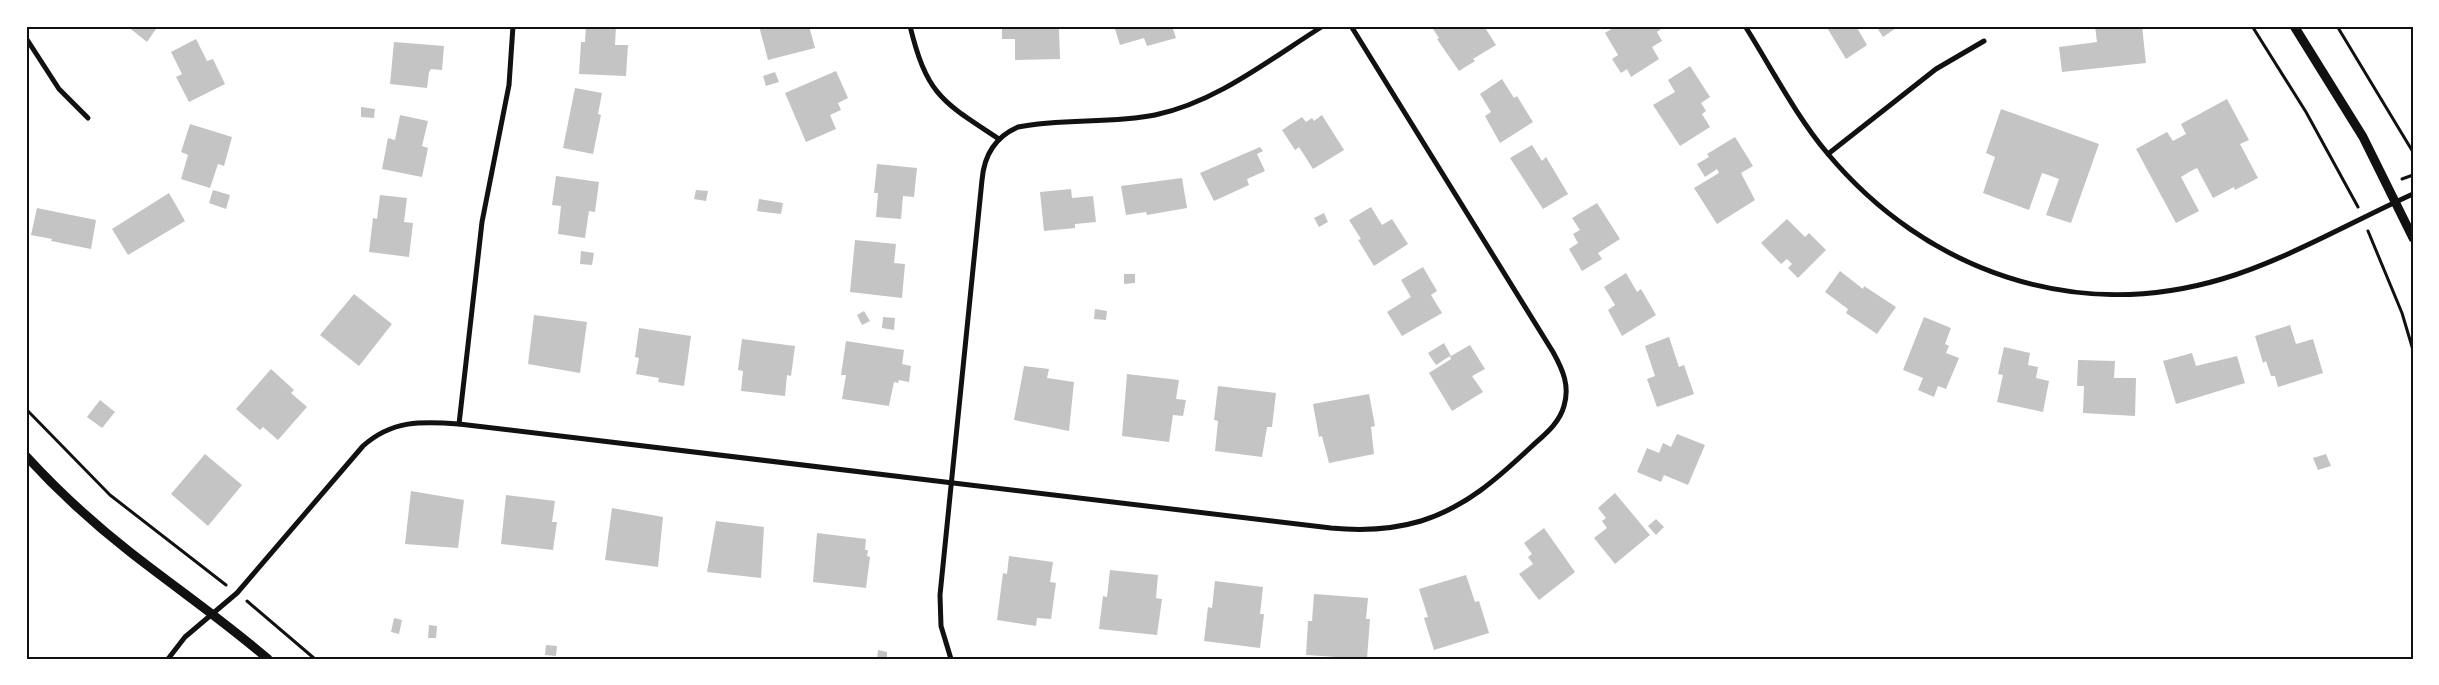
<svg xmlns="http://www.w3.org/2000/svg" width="2439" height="685" font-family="Helvetica,sans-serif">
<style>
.building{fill:#c4c4c4}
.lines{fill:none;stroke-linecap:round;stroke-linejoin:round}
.path{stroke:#111;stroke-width:3}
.minor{stroke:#111;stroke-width:5}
.tertiary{stroke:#111;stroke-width:9}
.neatline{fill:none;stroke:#111;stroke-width:2}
</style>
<rect width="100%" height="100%" fill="#fff"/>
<!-- building -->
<g class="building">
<path d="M127,26h31l-11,16z"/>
<path d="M586,26h30l-1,19h13l-2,31 -47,-2 2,-32h4z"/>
<path d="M759,26h50l6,22 -47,12z"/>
<path d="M1002,26l57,3 1,30 -45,1v-21h-13z"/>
<path d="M1114,26h58l4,12 -29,8 -3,-8 -24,7z"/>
<path d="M1431,26h53l12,19 -23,14 2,2 -16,10 -22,-32 2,-1z"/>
<path d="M1616,26h49l-8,6 5,9 -10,6 7,12 -28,18 -4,-8 -6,4 -9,-14 6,-4 -13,-22z"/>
<path d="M1826,26h30l11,19 -21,14z"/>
<path d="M1876,26h23l-16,11z"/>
<path d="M2095,26h47l4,37 -84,9 -3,-25 38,-5z"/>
<path d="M196,39l11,22 6,-2 12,25 -36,18 -13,-25 6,-3 -11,-22z"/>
<path d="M394,42l50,4 -2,24 -11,-1 -2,3 -2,16 -37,-4z"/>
<path d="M1690,66l20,31 -9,6 5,8 -4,3 8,13 -30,19 -27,-41 22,-13 -7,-12z"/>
<path d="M836,71l12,27 -10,5 3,7 -11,5 6,14 -30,13 -21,-49z"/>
<path d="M775,72l4,10 -13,4 -3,-10z"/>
<path d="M1502,79l12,19 3,-2 16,26 -33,21 -15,-27 6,-4 -11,-18z"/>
<path d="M575,88l27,5 -4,21 3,1 -8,39 -30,-6z"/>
<path d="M2227,99l22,41 -9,4 18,34 -23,12 -1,-3 -21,11 -16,-30 -8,4 -8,5 18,34 -23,12 -40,-74 31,-17 6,9 13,-7 -5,-10z"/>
<path d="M361,107l14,2 -1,9 -13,-1z"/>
<path d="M2001,109l98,35 -28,79 -25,-8 13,-36 -8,-3 -9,-3 -13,37 -46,-17 12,-36 -9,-4z"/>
<path d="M400,115l28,6 -6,25 6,2 -6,29 -40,-8 6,-31 7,2z"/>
<path d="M1322,115l22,35 -31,19 -14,-22 -4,3 -13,-20 20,-13 4,5 6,-4 2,3z"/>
<path d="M190,124l42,13 -8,29 -6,-2 -8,24 -29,-9 7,-24 -7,-3z"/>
<path d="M1735,137l18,29 -12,7 14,27 -38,24 -23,-36 25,-15 -2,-4 -12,8 -8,-13 12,-7 -2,-3z"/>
<path d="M1532,145l10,16 4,-4 22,37 -25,15 -33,-51z"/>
<path d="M1260,147l3,4 -6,3 8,17 -18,8 2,6 -35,16 -14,-28z"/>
<path d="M877,164l40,4 -3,29 -11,-1 -2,23 -25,-2 2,-24h-4z"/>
<path d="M556,176l43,6 -4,30 -6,-1 -4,27 -27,-4 3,-28 -9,-1z"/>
<path d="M1182,178l5,30 -40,7 -1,-3 -20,3 -5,-29z"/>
<path d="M1071,189l1,9 21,-2 3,26 -21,2v4l-31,3 -4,-39z"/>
<path d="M213,190l17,5 -4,14 -17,-6z"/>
<path d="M696,190l12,1 -2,10 -12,-2z"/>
<path d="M169,193l16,28 -57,34 -16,-26z"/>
<path d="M380,195l27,3 -3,24 9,1 -4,34 -40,-5 4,-34 4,1z"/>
<path d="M759,199l24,4 -2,11 -24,-3z"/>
<path d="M1597,203l23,36 -22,14 4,6 -20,12 -13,-22 9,-6 -5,-9 7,-4 -8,-12z"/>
<path d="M1371,207l11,18 10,-6 16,25 -34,22 -16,-26 3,-1 -12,-19z"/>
<path d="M37,208l59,12 -5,29 -40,-8 1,-2 -21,-4z"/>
<path d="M1324,213l4,9 -9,5 -5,-9z"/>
<path d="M1787,219l18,18 4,-4 17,17 -28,28 -10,-10 4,-4 -5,-5 -6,5 -20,-21z"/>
<path d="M855,240l41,4 -2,19 11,1 -3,34 -52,-6z"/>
<path d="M581,251l13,2 -2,12 -12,-1z"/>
<path d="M1423,267l14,24 -6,4 11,18 -40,23 -15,-24 24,-15 -10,-17z"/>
<path d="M1840,271l23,18 1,-3 32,21 -19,27 -31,-21 2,-4 -23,-17z"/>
<path d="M1626,273l11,19 4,-3 15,26 -34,21 -14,-26 7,-5 -11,-18z"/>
<path d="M1124,274h11v9l-11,1z"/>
<path d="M354,294l38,30 -33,42 -39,-31z"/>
<path d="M1095,309l12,2 -1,9 -12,-1z"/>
<path d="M864,311l6,10 -8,4 -5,-10z"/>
<path d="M534,315l53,7 -7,51 -52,-9z"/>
<path d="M883,317l12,1 -1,12 -12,-2z"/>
<path d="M1924,317l27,11 -6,16 4,2 -3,7 13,5 -13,31 -8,-3 -4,11 -16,-7 5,-12 -20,-8z"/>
<path d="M2290,325l6,19 17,-5 10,34 -45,14 -3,-11h-4l-5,-15 -3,2 -8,-27z"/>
<path d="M639,328l52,8 -7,50 -26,-4 1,-4 -23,-4 3,-16 -4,-1z"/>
<path d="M1669,337l10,30 5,-2 10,29 -37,13 -10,-28 8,-3 -10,-30z"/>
<path d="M742,339l53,7 -4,30 -4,-1 -2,21 -44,-5 2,-20 -5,-1z"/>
<path d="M846,341l58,9 -2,14 9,2 -2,16 -10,-2 -1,3 -4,-1 -5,24 -47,-7 4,-24h-5z"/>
<path d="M1444,343l7,13 19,-11 15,24 -13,7 11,16 -31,19 -23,-38 22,-14 -1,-3 -14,9 -8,-12z"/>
<path d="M2004,347l26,6 -2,12 10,2 -2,11 13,3 -6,31 -46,-10 6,-27 -5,-1z"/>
<path d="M2192,353l4,13 41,-10 8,27 -69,21 -13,-43z"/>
<path d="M2078,360l37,1 -1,17h22l-1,38 -52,-3 1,-27h-7z"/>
<path d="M1024,366l25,3 -2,9 27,4 -5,49 -55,-11z"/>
<path d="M271,369l23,21 -3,3 16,14 -29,33 -15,-13 -3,3 -24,-21z"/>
<path d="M1127,374l52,6 -3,19 10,1 -3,16 -10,-1 -4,27 -47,-6z"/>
<path d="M1218,386l58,7 -4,34h-5l-5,30 -47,-6 3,-30 -4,-1z"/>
<path d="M1369,394l6,32 -4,1 3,27 -45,9 -7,-27 -3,1 -6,-33z"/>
<path d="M100,400l15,12 -13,16 -15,-11z"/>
<path d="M1677,434l28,11 -17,40 -24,-10 -3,7 -24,-10 10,-24 12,5 4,-10 8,4z"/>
<path d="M205,454l37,31 -34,41 -37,-32z"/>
<path d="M2326,454l5,12 -13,4 -5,-12z"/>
<path d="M411,491l53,9 -6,48 -53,-4z"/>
<path d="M1615,493l35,42 -35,29 -21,-26 13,-10 -5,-7 4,-3 -8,-10z"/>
<path d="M506,495l49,6 -3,21h5l-4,28 -52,-6z"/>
<path d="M612,508l51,9 -5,50 -53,-7z"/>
<path d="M1656,519l8,8 -8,8 -8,-9z"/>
<path d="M716,521l48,6 -3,51 -54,-6z"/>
<path d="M1544,528l31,44 -36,28 -20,-26 14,-10 -5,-7 4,-3 -8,-11z"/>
<path d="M817,533l49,6 -1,11h3l-1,6 3,1 -4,31 -53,-6z"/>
<path d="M1009,556l44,6 -3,20 6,1 -5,36 -14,-1 -1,8 -39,-6 6,-47 4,1z"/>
<path d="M1110,570l48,5 -2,23 6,1 -5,36 -58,-6 4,-33 4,1z"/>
<path d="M1466,575l9,27 4,-1 10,32 -55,17 -10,-32 4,-1 -9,-28z"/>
<path d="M1215,581l48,6 -3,27h4l-4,34 -56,-7 4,-34 4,1z"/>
<path d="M1314,594l54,4 -2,21h4l-3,40 -61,-4 2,-34h4z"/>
<path d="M394,618l8,2 -3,14 -8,-2z"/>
<path d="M429,625l8,1 -1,12h-8z"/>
<path d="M546,645l11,1 -1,10 -11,-1z"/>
<path d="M878,650l9,2v7h-10z"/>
</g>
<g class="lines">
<!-- path -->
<g class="path">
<path d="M2252,26l54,86 52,95"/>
<path d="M2337,26l76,126"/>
<path d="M2402,179l11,-4"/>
<path d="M2368,231l34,82 11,37"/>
<path d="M26,409l84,86 116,90"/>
<path d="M247,601l68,58"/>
</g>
<!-- minor -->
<g class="minor">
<path d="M910,26c17,70 33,76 89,113"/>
<path d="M1745,26c27,43 51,90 83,128 98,117 246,169 394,125 64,-19 129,-57 191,-85"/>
<path d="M26,38l33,51 29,29"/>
<path d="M1828,154l108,-85 48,-28"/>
<path d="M459,424l23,-202 27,-137 4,-59"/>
<path d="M168,659l17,-22 52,-44 126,-147c29,-26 59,-25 96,-22l872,104c31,3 60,2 90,-7 45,-14 77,-43 110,-74 13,-12 28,-23 33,-41 6,-20 -1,-36 -11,-54l-202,-326"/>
<path d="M951,659l-10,-33 -1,-31 42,-415c2,-25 13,-43 36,-53 45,-9 92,-3 137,-12 62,-13 115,-56 168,-89"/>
</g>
<!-- tertiary -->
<g class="tertiary">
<path d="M2294,26l69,111 50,101"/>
<path d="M26,456c32,35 67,67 104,96 46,36 94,69 138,107"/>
</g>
</g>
<!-- border -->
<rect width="2439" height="685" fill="none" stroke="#ffffff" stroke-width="55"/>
<rect x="28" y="28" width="2384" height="630" class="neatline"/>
</svg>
